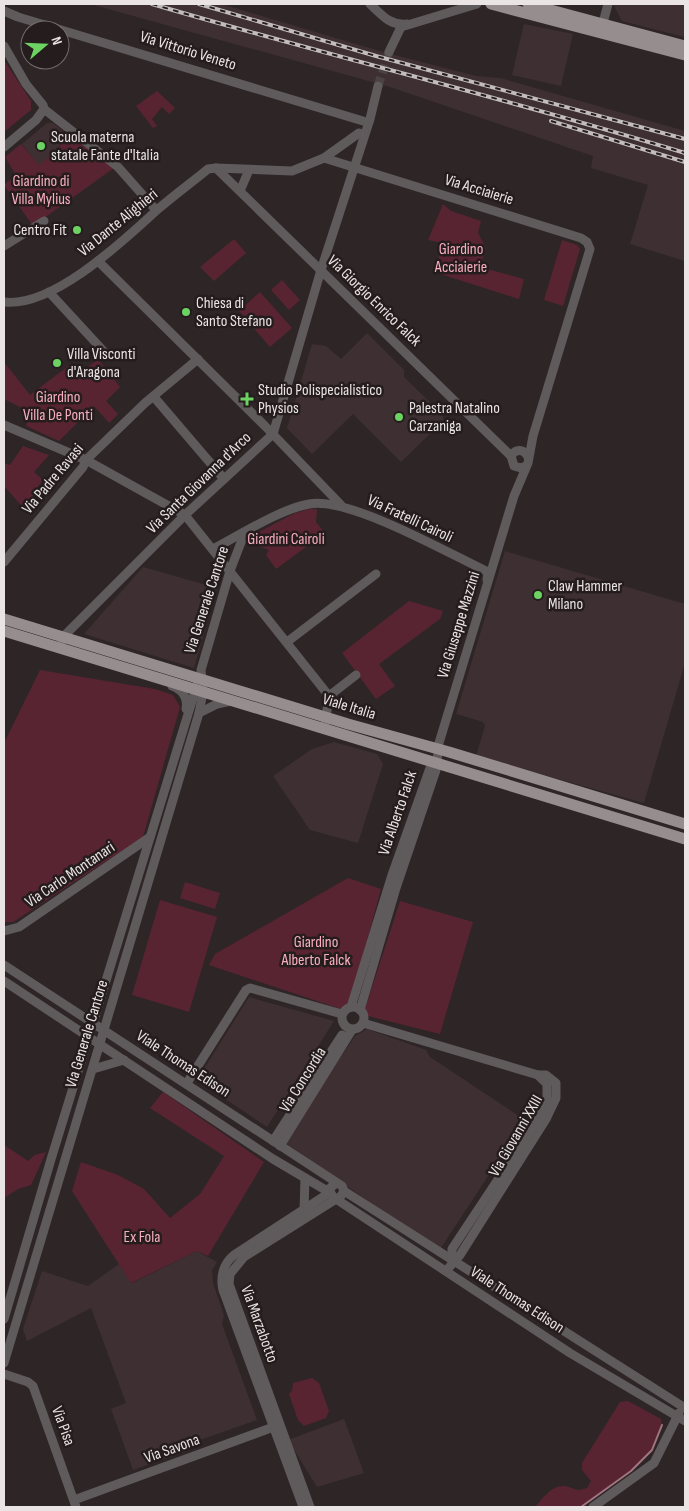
<svg xmlns="http://www.w3.org/2000/svg" width="689" height="1511" font-family="'Sofia Sans Condensed',sans-serif">
<style>
.built{fill:#3e2f32}
.green{fill:#582432}
.lines{fill:none;stroke-linecap:round;stroke-linejoin:round}
.stream{stroke:#a07580;stroke-width:2}
.minor-tunnel{stroke:#4a4244;stroke-width:9;stroke-dasharray:9 4.5;stroke-linecap:butt}
.minor{stroke:#5f5b5c;stroke-width:9}
.major{stroke:#968d8f;stroke-width:11}
.rail-casing{stroke:#c3bcbd;stroke-width:4}
.rail{stroke:#241c1d;stroke-width:2;stroke-dasharray:5.5;stroke-linecap:butt}
.poi-dot{fill:#6cd362;stroke:#241c1d;stroke-width:2}
.labels{text-anchor:middle;dominant-baseline:central;stroke-width:5;stroke-linejoin:round;paint-order:stroke}
.street-label{font-size:16px;fill:#eae4e5;stroke:#241c1d}
.poi-label{font-size:16px;fill:#eae4e5;stroke:#241c1d;text-anchor:start}
.park-label{font-size:16px;fill:#faafc0;stroke:#241c1d}
</style>
<rect width="100%" height="100%" fill="#2e2527"/>
<!-- built -->
<g class="built">
<path d="M90,4h131l162,48 93,24 24,2 185,53v130l-55,-17 18,-59 -57,-17 2,-12 -203,-69z"/>
<path d="M613,4h72l-1,33 -62,-16z"/>
<path d="M524,24l49,10 -12,52 -49,-11z"/>
<path d="M47,123h6l10,8 -9,8 7,8 -22,19 -17,-22z"/>
<path d="M367,333l37,37v7l39,38v6l-42,41 -48,-48 -41,40 -25,-26 25,-84 14,2 15,13z"/>
<path d="M505,551l180,53v59l-41,140 -168,-47 9,-30 -2,-4 -27,-8z"/>
<path d="M143,567l74,21 -23,80 -110,-34z"/>
<path d="M334,742l43,12 6,10 -25,79 -48,-13 -37,-54 39,-27z"/>
<path d="M249,997l85,24 -67,106 -70,-47z"/>
<path d="M367,1029l59,21 4,7 95,63 -86,131 -156,-110 72,-105z"/>
<path d="M197,1251l20,11 -5,8 1,13 11,32 -2,9 35,96 -71,25 1,6 -54,19 -22,-61 15,-6 -35,-95 -64,33 -4,-12 19,-58 46,15 31,-22 13,19z"/>
<path d="M344,1419l20,54 -47,14 -29,-47z"/>
</g>
<!-- green -->
<g class="green">
<path d="M4,60l27,41v9l-27,22z"/>
<path d="M157,91l18,17 -6,6 -7,-7 -10,12 5,7 -4,2 -17,-22z"/>
<path d="M63,131l51,37 -81,58 -29,-41 12,-10 -11,-18 16,-13 18,21 22,-18 -7,-7z"/>
<path d="M443,204l8,7 30,10 -3,12 8,15 -6,19 44,12 -5,20 -85,-27 9,-29 -15,-3z"/>
<path d="M234,239l12,14 -32,28 -14,-14z"/>
<path d="M562,240l15,5 3,4 -17,57 -19,-6z"/>
<path d="M282,280l18,20 -11,10 -18,-20z"/>
<path d="M260,292l32,36 -22,19 -31,-36z"/>
<path d="M98,359l22,28 -14,14 12,13 -9,9 -15,-17 -35,35 -33,-15 4,-14 -26,-13v-37l26,33 41,-31 9,9z"/>
<path d="M23,446l26,9 -15,17 9,8 -7,9 7,6 -15,18 -24,-27v-23l6,2z"/>
<path d="M309,509h8l-1,13 9,11 -49,36 -10,-14 3,-5 -22,-8 2,-5 46,-24z"/>
<path d="M409,601l34,10 -3,8 -61,45 16,22 -19,13 -34,-46z"/>
<path d="M40,670l115,19 18,6 7,12 -37,130 -130,85h-9v-179z"/>
<path d="M348,878l33,11 -31,114 -9,6 -132,-44 6,-11z"/>
<path d="M185,882l35,11 -5,16 -35,-11z"/>
<path d="M160,900l57,17 -28,95 -57,-17z"/>
<path d="M400,901l73,21 -33,112 -72,-18 -3,-7z"/>
<path d="M163,1092l101,70 -56,94 -11,-5 -66,32 -59,-92 9,-29 37,13 26,14 26,29 30,-24 24,-38 -74,-48z"/>
<path d="M4,1145l24,16 7,-6 11,-3 -15,33 -13,4 -14,9z"/>
<path d="M312,1378l7,5 10,28 -3,7 -22,8 -6,-6 -9,-26 3,-3 1,-8z"/>
<path d="M628,1401l33,18 1,6 -10,25 -21,21 -50,36h-46c7,-8 17,-22 29,-21 5,0 11,4 16,4l7,-2 4,-7 -9,-11v-7l38,-61z"/>
</g>
<g class="lines">
<!-- stream -->
<path class="stream" d="M581,1507l50,-36 21,-21 10,-25"/>
<!-- minor-tunnel -->
<path class="minor-tunnel" d="M378,86l11,-34"/>
<!-- minor -->
<g class="minor">
<path d="M370,4c12,11 20,22 37,20"/>
<path d="M4,11l14,6 345,104"/>
<path d="M603,23l5,-19"/>
<path d="M4,46l22,38 17,21 1,4 74,58 38,43"/>
<path d="M389,52l12,-25 76,-23"/>
<path d="M4,147l32,-27 8,-11"/>
<path d="M324,158l257,80 6,4 3,7 -57,187 -5,27 -14,33 -75,247 -3,27 -40,118 -36,122"/>
<path d="M216,168l295,288"/>
<path d="M240,191l9,-21"/>
<path d="M4,246l40,-25"/>
<path d="M98,261l167,165 76,79"/>
<path d="M49,292l59,64"/>
<path d="M4,302c49,6 120,-62 153,-92 16,-14 34,-27 51,-41l8,-1 76,3 32,-13 35,-25"/>
<path d="M154,397l70,82"/>
<path d="M4,425l82,35 99,55 144,181 -4,28"/>
<path d="M526,466l-5,2 -7,-2 -3,-10c5,-8 13,-7 17,1"/>
<path d="M213,549c27,-14 67,-40 96,-45 39,-8 139,49 179,68l-1,8"/>
<path d="M4,562l79,-95 3,-7 59,-57 53,-44"/>
<path d="M62,641l2,-5 121,-121 88,-81 48,-164 49,-151 8,-33"/>
<path d="M287,642l89,-68"/>
<path d="M172,686c11,4 16,12 14,23"/>
<path d="M329,696l27,-21"/>
<path d="M199,713l18,-9 14,-3"/>
<path d="M4,931l15,-4 131,-90"/>
<path d="M4,965l338,221 2,5 -3,5 -97,61 -14,17 -1,10 81,223"/>
<path d="M4,981l269,178 56,33"/>
<circle cx="353" cy="1018" r="11"/>
<path d="M351,1007l41,-132 38,-107 5,-5"/>
<path d="M363,1023l175,52h8l10,8v15l-10,21 -86,136 -14,16"/>
<path d="M93,1069l31,-9"/>
<path d="M187,1083l59,-93 4,-2 92,26"/>
<path d="M273,1141l69,-106"/>
<path d="M280,1146l72,-116"/>
<path d="M336,1183l-7,6 4,8 237,156 115,68"/>
<path d="M344,1191l341,217"/>
<path d="M304,1211l1,-33"/>
<path d="M452,1262v-13l86,-130 9,-20v-15l-9,-9"/>
<path d="M4,1319l48,-163 145,-471"/>
<path d="M4,1363l195,-650 4,-21 -2,-22 29,-99 15,-39"/>
<path d="M4,1374l24,8 5,4 43,121"/>
<path d="M74,1500l205,-75"/>
<path d="M303,1507l-80,-217c-3,-13 0,-26 11,-35l95,-62"/>
<path d="M593,1507l61,-44 25,-50"/>
</g>
<!-- major -->
<g class="major">
<path d="M491,4l194,51"/>
<path d="M528,4l157,42"/>
<path d="M4,619l344,105 101,28 236,72"/>
<path d="M4,631l681,208"/>
</g>
<!-- rail casing -->
<g class="rail-casing">
<g id="rail">
<path d="M152,4c177,52 357,95 533,149"/>
<path d="M199,4l177,52 309,83"/>
<path d="M551,121l134,41"/>
</g>
</g>
<!-- rail -->
<use href="#rail" class="rail"/>
</g>
<!-- markers -->
<g class="poi-dot">
<circle cx="41" cy="146" r="5"/>
<circle cx="77" cy="230" r="5"/>
<circle cx="186" cy="312" r="5"/>
<circle cx="57" cy="363" r="5"/>
<path d="M244.5 391.5h5v5h5v5h-5v5h-5v-5h-5v-5h5z"/>
<circle cx="399" cy="417" r="5"/>
<circle cx="538" cy="595" r="5"/>
</g>
<g class="labels">
<!-- street labels -->
<g class="street-label">
<text transform="translate(188 51) rotate(17)">Via Vittorio Veneto</text>
<text transform="translate(479 190) rotate(17)">Via Acciaierie</text>
<text transform="translate(118 223) rotate(-39)">Via Dante Alighieri</text>
<text transform="translate(374 301) rotate(44)">Via Giorgio Enrico Falck</text>
<text transform="translate(53 479) rotate(-50)">Via Padre Ravasi</text>
<text transform="translate(199 483) rotate(-44)">Via Santa Giovanna d'Arco</text>
<text transform="translate(410 519) rotate(25)">Via Fratelli Cairoli</text>
<text transform="translate(207 600) rotate(-72)">Via Generale Cantore</text>
<text transform="translate(459 625) rotate(-73)">Via Giuseppe Mazzini</text>
<text transform="translate(349 707) rotate(17)">Viale Italia</text>
<text transform="translate(398 813) rotate(-71)">Via Alberto Falck</text>
<text transform="translate(70 875) rotate(-34)">Via Carlo Montanari</text>
<text transform="translate(87 1034) rotate(-73)">Via Generale Cantore</text>
<text transform="translate(183 1064) rotate(33)">Viale Thomas Edison</text>
<text transform="translate(303 1080) rotate(-58)">Via Concordia</text>
<text transform="translate(516 1136) rotate(-60)">Via Giovanni XXIII</text>
<text transform="translate(517 1300) rotate(33)">Viale Thomas Edison</text>
<text transform="translate(259 1324) rotate(70)">Via Marzabotto</text>
<text transform="translate(63 1426) rotate(70)">Via Pisa</text>
<text transform="translate(172 1449) rotate(-20)">Via Savona</text>
</g>
<!-- poi labels -->
<g class="poi-label">
<text x="51" y="137">Scuola materna<tspan x="51" dy="18">statale Fante d'Italia</tspan></text>
<text x="67" y="230" text-anchor="end">Centro Fit</text>
<text x="196" y="303">Chiesa di<tspan x="196" dy="18">Santo Stefano</tspan></text>
<text x="67" y="354">Villa Visconti<tspan x="67" dy="18">d'Aragona</tspan></text>
<text x="258" y="390">Studio Polispecialistico<tspan x="258" dy="18">Physios</tspan></text>
<text x="409" y="408">Palestra Natalino<tspan x="409" dy="18">Carzaniga</tspan></text>
<text x="548" y="586">Claw Hammer<tspan x="548" dy="18">Milano</tspan></text>
</g>
<!-- park labels -->
<g class="park-label">
<text x="41" y="181">Giardino di<tspan x="41" dy="18">Villa Mylius</tspan></text>
<text x="461" y="249">Giardino<tspan x="461" dy="18">Acciaierie</tspan></text>
<text x="58" y="397">Giardino<tspan x="58" dy="18">Villa De Ponti</tspan></text>
<text x="286" y="539">Giardini Cairoli</text>
<text x="316" y="942">Giardino<tspan x="316" dy="18">Alberto Falck</tspan></text>
<text x="142" y="1237">Ex Fola</text>
</g>
</g>
<!-- border -->
<rect width="689" height="1511" fill="none" stroke="#eae4e5" stroke-width="10"/>
<!-- north arrow -->
<g transform="translate(45 45) rotate(71)"><circle r="24" fill="#241c1d" stroke="#736c6d"/>
<path d="M0-4L9 19L0 12L-9 19Z" fill="#6cd362"/>
<text y="-8" font-size="14" font-weight="bold" text-anchor="middle" fill="#eae4e5">N</text>
</g>
</svg>
